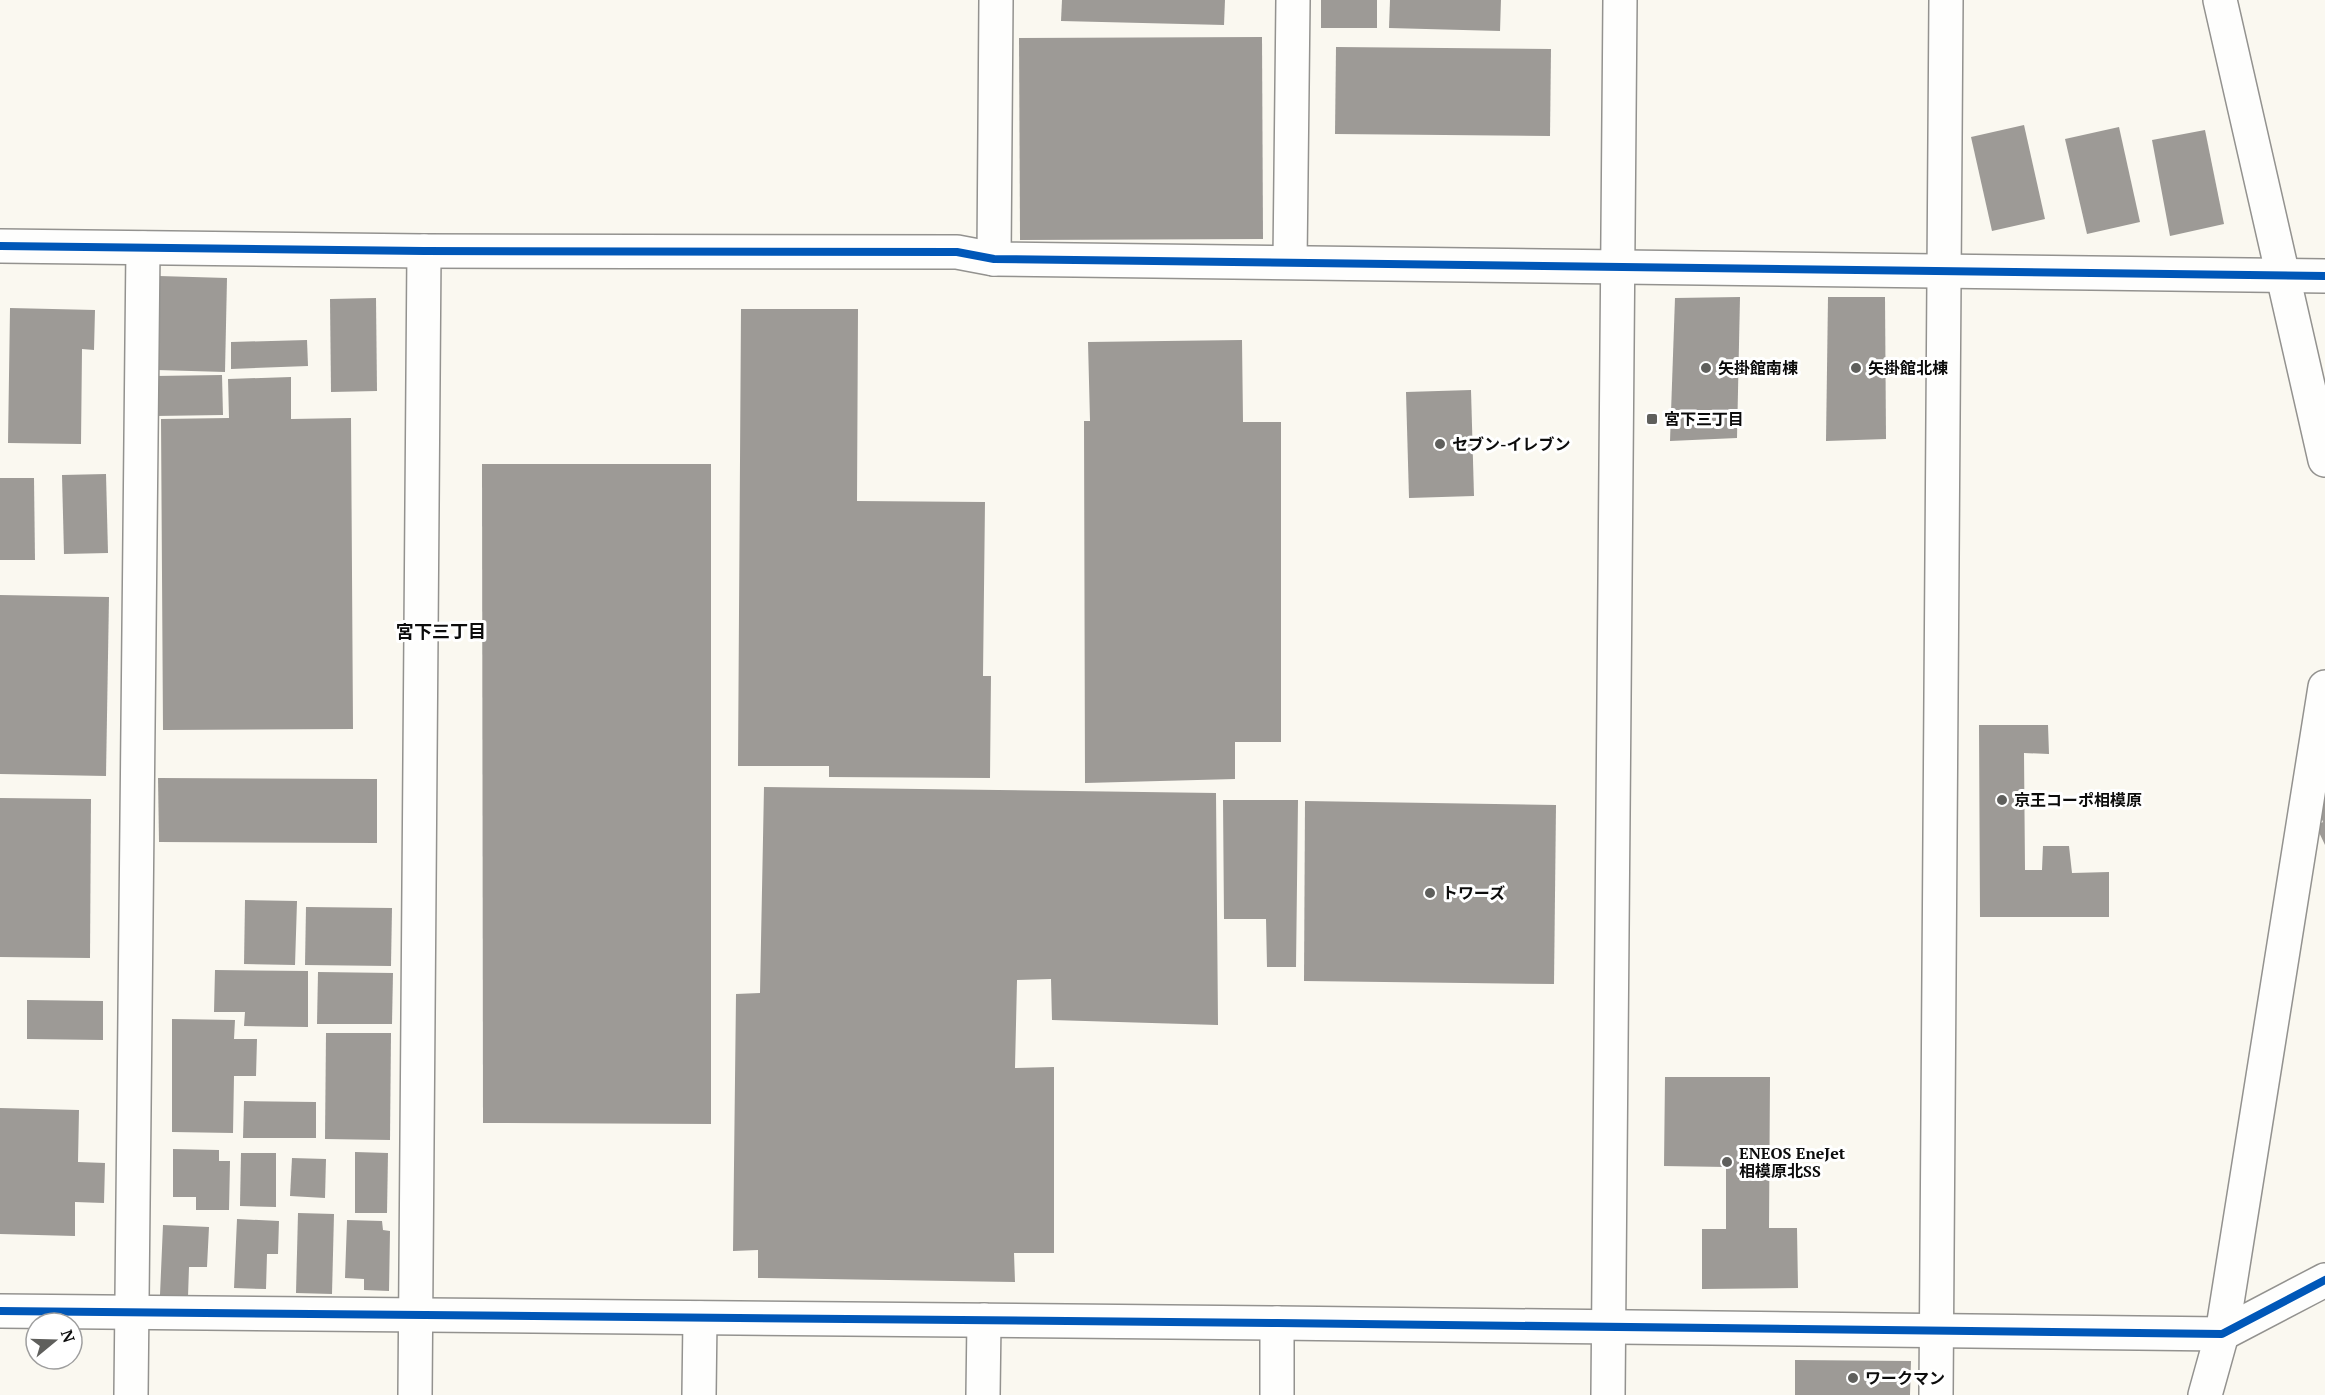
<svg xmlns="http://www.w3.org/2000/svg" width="2325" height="1395" font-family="'PT Serif','Noto Sans JP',serif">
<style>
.building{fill:#9d9a96}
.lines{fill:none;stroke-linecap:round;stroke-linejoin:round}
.minor-casing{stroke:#93928f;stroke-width:36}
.tertiary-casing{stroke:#93928f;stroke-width:36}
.minor{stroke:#fefefd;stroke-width:33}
.tertiary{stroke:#fefefd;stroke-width:33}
.cycleway-casing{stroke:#fff;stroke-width:11}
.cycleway{stroke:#0057b8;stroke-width:8}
.poi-dot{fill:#5f5f5c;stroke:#fff;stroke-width:2}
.labels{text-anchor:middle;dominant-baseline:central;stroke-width:6;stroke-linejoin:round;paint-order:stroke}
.poi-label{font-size:16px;font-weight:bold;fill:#0c0c0c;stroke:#fff;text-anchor:start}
.neighbourhood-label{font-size:18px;font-weight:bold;fill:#0c0c0c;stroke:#fff}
</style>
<rect width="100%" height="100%" fill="#faf8f0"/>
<!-- building -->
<g class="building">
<path d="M1062,0h163l-1,25 -163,-4z"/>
<rect x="1321" y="0" width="56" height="28"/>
<path d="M1390,0h111l-1,31 -111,-3z"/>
<path d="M1262,37l1,202 -243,1 -1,-202z"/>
<path d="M1336,47l215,2 -1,87 -215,-2z"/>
<path d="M2024,125l21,94 -53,12 -21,-94z"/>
<path d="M2119,127l21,95 -53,12 -22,-95z"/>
<path d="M2205,130l19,94 -54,12 -18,-96z"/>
<path d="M159,276l68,2 -2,94 -68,-2z"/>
<path d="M1740,297l-3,141 -67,3 5,-143z"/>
<path d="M1828,297h57l1,142 -60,2z"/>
<path d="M376,298l1,93 -46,1 -1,-93z"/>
<path d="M10,308l85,2 -1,40 -12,-1 -1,95 -73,-1z"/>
<path d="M741,309h117l-1,192 128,1 -2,174h8l-1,102 -161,-1v-11h-91z"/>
<path d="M307,340l1,26 -77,3v-27z"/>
<path d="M1242,340l1,82h38v320h-46v37l-150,4 -1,-362h6l-2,-79z"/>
<path d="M222,375l1,40 -68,1v-40z"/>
<path d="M291,377v42l60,-1 2,311 -190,1 -2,-311 68,-1 -1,-39z"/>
<path d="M1471,390l3,106 -65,2 -3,-106z"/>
<path d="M482,464h229v660l-228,-1z"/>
<path d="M106,474l2,79 -44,1 -2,-79z"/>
<path d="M0,478h34l1,82h-35z"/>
<path d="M0,595l109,2 -3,179 -106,-2z"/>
<path d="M1979,725h69l1,29 -25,-1 1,117h17l1,-24h26l3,27 37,-1v45h-129z"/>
<path d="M2325,761v84l-9,-19 7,-4 -7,-17z"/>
<path d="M158,778l219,1v64l-218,-1z"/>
<path d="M764,787l452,6 2,232 -166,-5 -1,-41 -34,1 -2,88 39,-1v186h-40l1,29 -257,-4v-28l-25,1 3,-257 24,-1z"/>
<path d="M0,798l91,1 -1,159 -90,-1z"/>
<path d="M1223,800h75l-2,167h-29l-1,-48h-42z"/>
<path d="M1305,801l251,4 -2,179 -250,-3z"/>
<path d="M245,900l52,1 -2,64 -51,-1z"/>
<path d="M306,907l86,1 -1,58 -86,-1z"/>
<path d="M215,970l93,1v56l-64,-1 1,-14h-31z"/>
<path d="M318,972l75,1 -1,51h-75z"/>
<path d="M27,1000l76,1v39l-76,-1z"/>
<path d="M172,1019l63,1 -1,19h23l-1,37h-22l-1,57 -61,-1z"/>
<path d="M326,1033h65l-1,107 -65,-1z"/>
<path d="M1665,1077h105l-1,151h28l1,60 -96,1v-60h24v-62l-62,-1z"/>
<path d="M244,1101l72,1v36h-73z"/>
<path d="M0,1108l79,2 -1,52 27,1 -1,40 -29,-1v34l-75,-2z"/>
<path d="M173,1149l46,1v11h11l-1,49h-33v-13h-23z"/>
<path d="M355,1152l33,1 -1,60h-32z"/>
<path d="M241,1153h35v54l-36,-1z"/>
<path d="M292,1158l34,1 -1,39 -35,-2z"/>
<path d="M298,1213l36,1 -2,80 -36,-1z"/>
<path d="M237,1219l42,2 -1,33h-11l-1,35 -32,-1z"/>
<path d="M347,1220l35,1 1,9 7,1 -1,60 -25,-1v-11l-19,-1z"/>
<path d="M163,1225l46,2 -2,40h-18l-1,30 -28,-2z"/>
<path d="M1795,1360l116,1 -1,34h-115z"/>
</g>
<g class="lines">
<!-- minor casing -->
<g class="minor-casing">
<g id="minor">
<path d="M2220,0l105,460"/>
<path d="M0,246l424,5 533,1 37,7 1331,17"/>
<path d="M994,259l2,-259"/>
<path d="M1290,262l3,-262"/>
<path d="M0,1311l1277,12 945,11 103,-54"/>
<path d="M131,1395l12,-1147"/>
<path d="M415,1395l9,-1144"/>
<path d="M699,1395l1,-77"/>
<path d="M983,1395l1,-75"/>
<path d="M1277,1395v-72"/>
<path d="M1936,1395l10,-1395"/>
<path d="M2205,1395l17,-61 103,-647"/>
</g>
</g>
<!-- tertiary casing -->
<g class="tertiary-casing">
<path id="tertiary" d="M1608,1395l12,-1395"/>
</g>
<!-- minor -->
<use href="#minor" class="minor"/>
<!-- tertiary -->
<use href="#tertiary" class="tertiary"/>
<!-- cycleway casing -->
<g class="cycleway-casing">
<g id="cycleway">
<path d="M0,246l424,5 533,1 37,7 1331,17"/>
<path d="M0,1311l1277,12 945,11 103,-54"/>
</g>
</g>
<!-- cycleway -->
<use href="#cycleway" class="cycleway"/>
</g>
<!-- markers -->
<g class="poi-dot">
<circle cx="1706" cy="368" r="6"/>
<circle cx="1856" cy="368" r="6"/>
<rect x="1646" y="413" width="12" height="12" rx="3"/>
<circle cx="1440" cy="444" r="6"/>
<circle cx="2002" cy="800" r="6"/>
<circle cx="1430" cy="893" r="6"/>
<circle cx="1727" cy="1162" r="6"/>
<circle cx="1853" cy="1378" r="6"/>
</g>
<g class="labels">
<!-- poi labels -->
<g class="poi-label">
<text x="1718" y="368">矢掛館南棟</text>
<text x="1868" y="368">矢掛館北棟</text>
<text x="1664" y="419">宮下三丁目</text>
<text x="1452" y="444">セブン-イレブン</text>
<text x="2014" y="800">京王コーポ相模原</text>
<text x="1442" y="893">トワーズ</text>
<text x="1739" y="1153">ENEOS EneJet<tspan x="1739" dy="18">相模原北SS</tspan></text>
<text x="1865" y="1378">ワークマン</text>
</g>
<!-- neighbourhood labels -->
<g class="neighbourhood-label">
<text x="441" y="631">宮下三丁目</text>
</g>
</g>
<!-- north arrow -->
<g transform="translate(54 1341) rotate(71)"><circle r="28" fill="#ffffff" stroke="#9e9e9e" stroke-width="1.5"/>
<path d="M0-4.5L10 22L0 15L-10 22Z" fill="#5f5f5c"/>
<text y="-9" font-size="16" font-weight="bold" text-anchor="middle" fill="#0c0c0c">N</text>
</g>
</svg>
